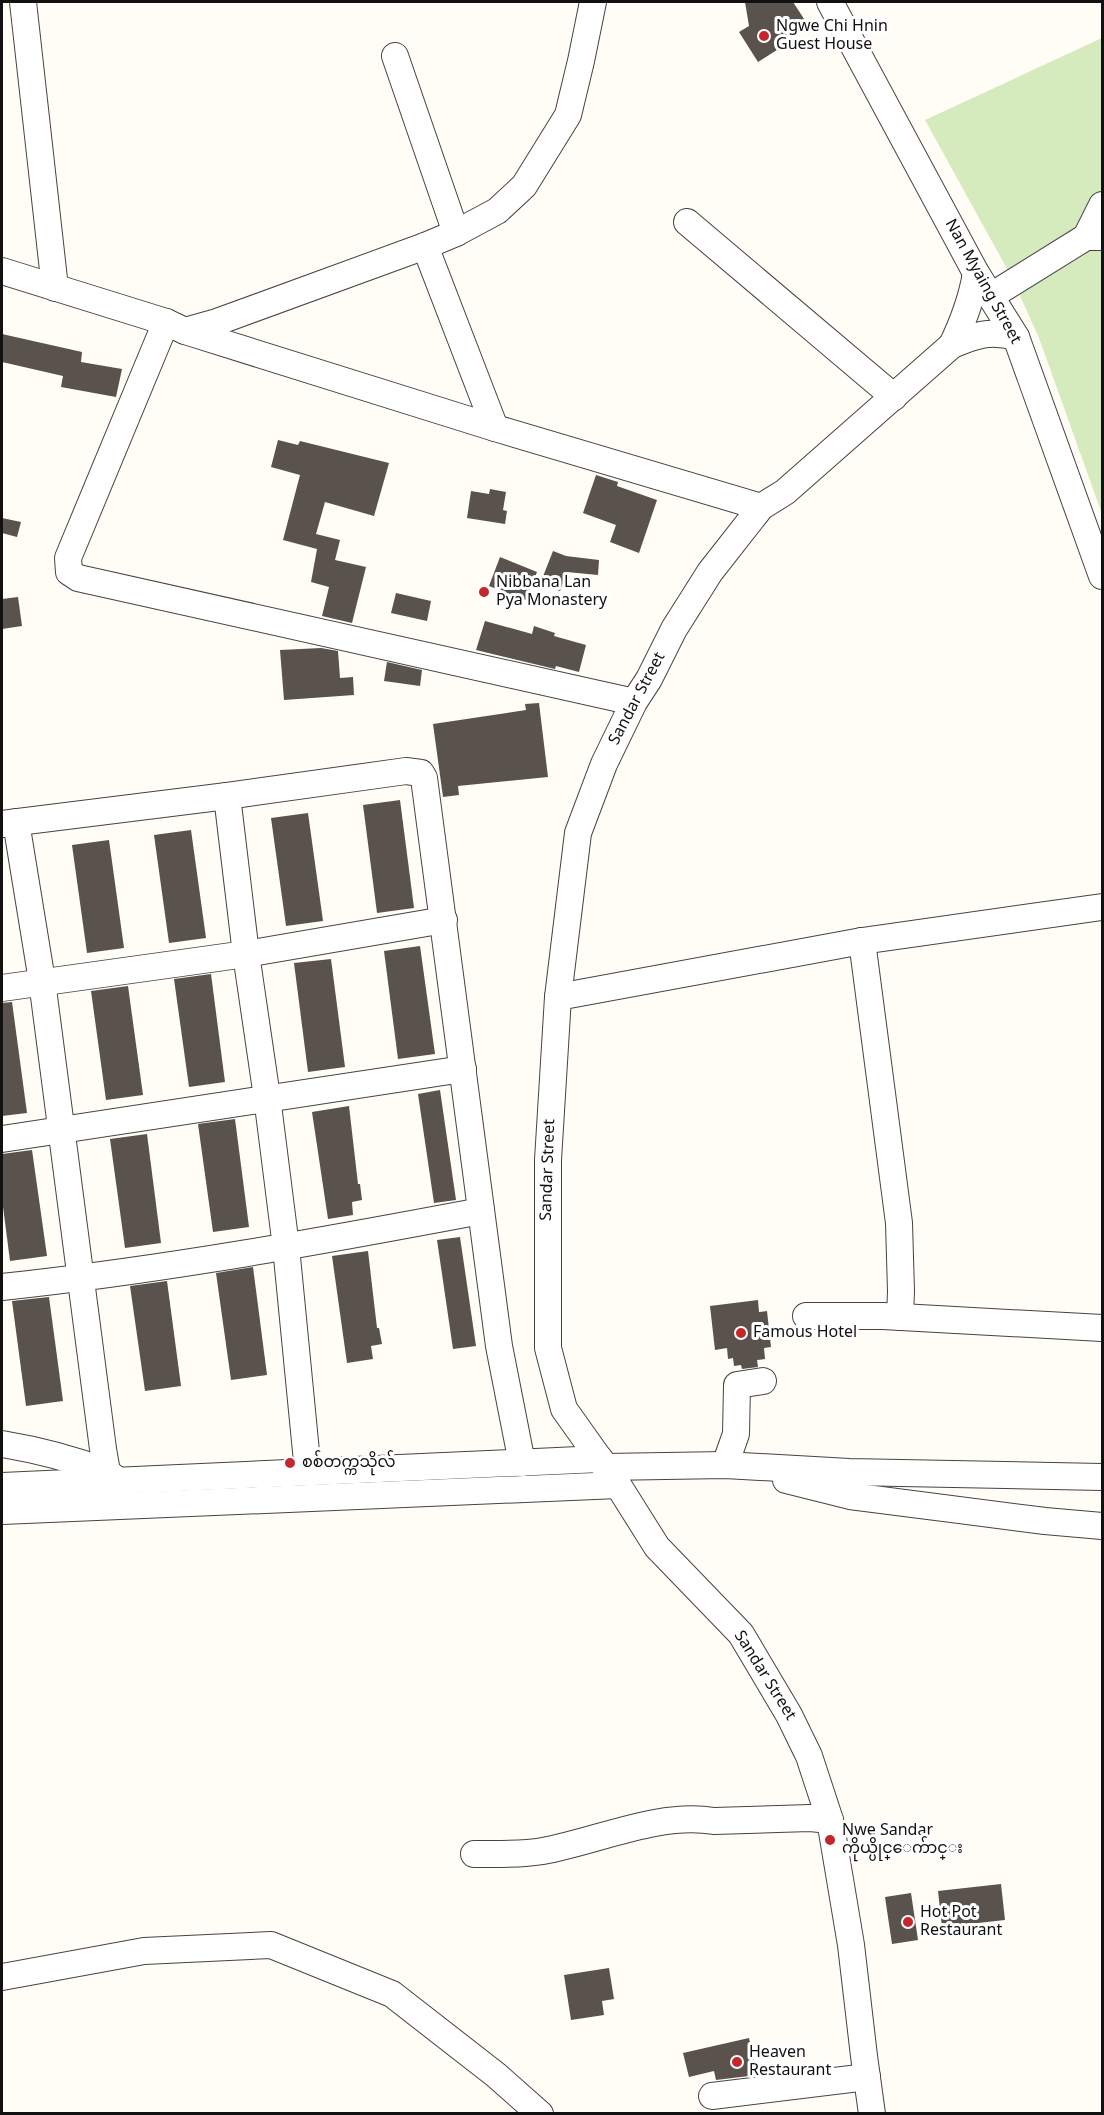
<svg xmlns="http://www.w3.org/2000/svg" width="1104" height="2115" font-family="Georgia,'Noto Sans Myanmar',serif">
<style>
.green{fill:#d5ebbd}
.building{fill:#5a524d}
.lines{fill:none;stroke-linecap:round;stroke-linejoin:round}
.minor-casing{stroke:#444;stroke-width:28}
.minor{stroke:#fff;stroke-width:26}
.poi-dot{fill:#c4262e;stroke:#fff;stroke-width:2}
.labels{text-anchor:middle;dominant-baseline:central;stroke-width:6;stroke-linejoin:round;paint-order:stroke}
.poi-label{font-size:16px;fill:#111;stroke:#fff;text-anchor:start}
.street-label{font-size:16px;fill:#111;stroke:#fff}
</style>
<rect width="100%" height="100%" fill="#fffdf5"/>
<!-- green -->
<path class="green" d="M1102,38v476l-63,-176 -28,-62 -86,-156z"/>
<!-- building -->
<g class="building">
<path d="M745,2h48l15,23 -19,13 2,3 -33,21 -19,-30 10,-6z"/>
<path d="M2,334l80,18 -1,10 41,7 -6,28 -55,-10 2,-11 -61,-14z"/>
<path d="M278,440l20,5 2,-4 89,22 -15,53 -49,-14 -9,32 24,6 -5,20 31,7 -14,56 -30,-7 7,-29 -18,-5 6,-33 -34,-9 17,-65 -29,-8z"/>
<path d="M596,475l22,7 -1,4 40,14 -18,53 -29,-11 6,-17 -33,-12z"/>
<path d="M490,489l16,3 -3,18 4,1 -2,13 -38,-6 4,-27 18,3z"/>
<path d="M2,518l19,4 -4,15 -15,-4z"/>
<path d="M553,551l13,5 33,4 -1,15 -31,-3 -7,19 -20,-7z"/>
<path d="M500,557l37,15 -11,28 -37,-14z"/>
<path d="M396,593l35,8 -4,20 -36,-8z"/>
<path d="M18,597l4,29 -20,3v-30z"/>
<path d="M485,621l47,13 2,-8 21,7 -1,3 32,9 -7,27 -23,-6 -1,3 -79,-19z"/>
<path d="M321,648l17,3 2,27 13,-1 1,18 -70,5 -4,-50z"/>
<path d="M387,662l35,8 -2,16 -36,-5z"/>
<path d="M539,703l9,74 -90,9 1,9 -16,2 -10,-73 93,-14 -1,-6z"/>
<path d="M400,800l14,108 -37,5 -14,-108z"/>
<path d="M308,813l15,108 -37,5 -15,-108z"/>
<path d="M191,830l15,108 -37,5 -15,-108z"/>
<path d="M109,840l15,108 -37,5 -15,-108z"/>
<path d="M420,946l15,108 -37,5 -14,-108z"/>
<path d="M331,959l14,108 -37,5 -14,-109z"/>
<path d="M211,974l14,108 -36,5 -15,-108z"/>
<path d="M128,986l15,109 -37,5 -15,-109z"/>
<path d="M12,1002l15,111 -25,3v-113z"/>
<path d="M440,1090l16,110 -22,3 -16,-109z"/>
<path d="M349,1106l9,78h2l2,16 -10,2 1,13 -25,4 -16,-107z"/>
<path d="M235,1119l14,108 -36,5 -15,-108z"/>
<path d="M147,1134l14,109 -36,5 -15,-109z"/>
<path d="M32,1150l15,106 -37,5 -8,-62v-45z"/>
<path d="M460,1237l16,109 -23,3 -16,-109z"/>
<path d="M368,1251l9,77h2l3,16 -11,2 2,13 -26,4 -15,-107z"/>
<path d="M253,1267l14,108 -36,5 -15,-107z"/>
<path d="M167,1281l14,105 -36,5 -15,-105z"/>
<path d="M49,1297l14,104 -37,5 -14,-105z"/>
<path d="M758,1300l1,12 8,-1 4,36 -7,1 1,11 -8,1 1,7 -16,2 -1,-4 -7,1 -1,-8 -5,1 -1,-11 -12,2 -5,-44z"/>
<path d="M1001,1884l4,36 -63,7 -4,-36z"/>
<path d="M911,1893l7,47 -26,4 -7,-47z"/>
<path d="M609,1968l5,31 -12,2 2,14 -33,5 -7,-45z"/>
<path d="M749,2038l8,37 -41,5 -2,-9 -25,6 -6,-24z"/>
</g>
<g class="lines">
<!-- minor casing -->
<g class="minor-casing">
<g id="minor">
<path d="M23,2l32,286"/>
<path d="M830,2l146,271 40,64 86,239"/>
<path d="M395,56l61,177"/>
<path d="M687,222l207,175"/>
<path d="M1086,237l16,-32"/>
<path d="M425,246l70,182"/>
<path d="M2,271l164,51 19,9 310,97 266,79"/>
<path d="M991,296l95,-59h16"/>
<path d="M166,322l-98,236 1,14 9,6 556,124"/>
<path d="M185,331l32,-9 208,-76 31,-13 41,-22 27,-25 44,-71 13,-54 12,-59"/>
<path d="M952,345c11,-23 20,-47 24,-72"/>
<path d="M227,796l19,158 21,143 19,150 22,225"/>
<path d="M16,822l26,159 61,468 4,23 10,8"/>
<path d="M2,824l225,-28 179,-25 15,2 3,5 75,568 23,117"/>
<path d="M862,941l37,282 2,68 -1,26"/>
<path d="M2,988l244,-34 198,-34"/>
<path d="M558,997l304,-56 240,-34"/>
<path d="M2,1139l461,-70"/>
<path d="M2,1287c161,-17 320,-46 479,-76"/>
<path d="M806,1316h77l219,12"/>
<path d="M2,1444c36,6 71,15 105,28"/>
<path d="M725,1465l11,-31 1,-49 26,-4"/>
<path d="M605,1467l120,-2 124,7 253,5"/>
<path d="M786,1480l64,16 195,25 57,5"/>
<path d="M2,1486l598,-27"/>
<path d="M2,1511l616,-26"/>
<path d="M474,1854c24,0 46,1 69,-3 55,-10 115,-39 171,-30l96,-3 20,2"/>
<path d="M2,1977l142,-26 127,-6 121,49 104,81 44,39"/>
<path d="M712,2096l155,-19"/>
<path d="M872,2114l-8,-58 -13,-111 -21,-125 -21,-64 -20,-41 -48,-81 -84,-87 -39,-62 -54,-76 -16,-61v-188l10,-163 20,-164 26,-69 30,-62 15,-23 25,-50 36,-57 51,-65 24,-15 167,-147c24,-10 37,-15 64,-8"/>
</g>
</g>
<!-- minor -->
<use href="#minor" class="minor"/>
</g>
<!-- markers -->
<g class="poi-dot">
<circle cx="764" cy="36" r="6"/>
<circle cx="484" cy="592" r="6"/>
<circle cx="741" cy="1333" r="6"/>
<circle cx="290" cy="1463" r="6"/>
<circle cx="830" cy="1840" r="6"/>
<circle cx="908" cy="1922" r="6"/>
<circle cx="737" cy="2062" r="6"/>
</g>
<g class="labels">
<!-- poi labels -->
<g class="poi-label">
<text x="776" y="27">Ngwe Chi Hnin<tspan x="776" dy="18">Guest House</tspan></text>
<text x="496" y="583">Nibbana Lan<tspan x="496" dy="18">Pya Monastery</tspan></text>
<text x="753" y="1333">Famous Hotel</text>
<text x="302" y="1463">စစ်‌တက္ကသိုလ်</text>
<text x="842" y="1831">Nwe Sandar<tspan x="842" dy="18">ကိုယ္ပိုင္ေက်ာင္း</tspan></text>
<text x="920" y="1913">Hot Pot<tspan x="920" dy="18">Restaurant</tspan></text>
<text x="749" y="2053">Heaven<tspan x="749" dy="18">Restaurant</tspan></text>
</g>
<!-- street labels -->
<g class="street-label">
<text transform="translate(982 282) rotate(61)">Nan Myaing Street</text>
<text transform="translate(638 699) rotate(-62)">Sandar Street</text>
<text transform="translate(549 1170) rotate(-88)">Sandar Street</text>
<text transform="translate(764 1676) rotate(58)">Sandar Street</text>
</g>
</g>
<!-- border -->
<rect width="1104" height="2115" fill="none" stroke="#111111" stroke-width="6"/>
</svg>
